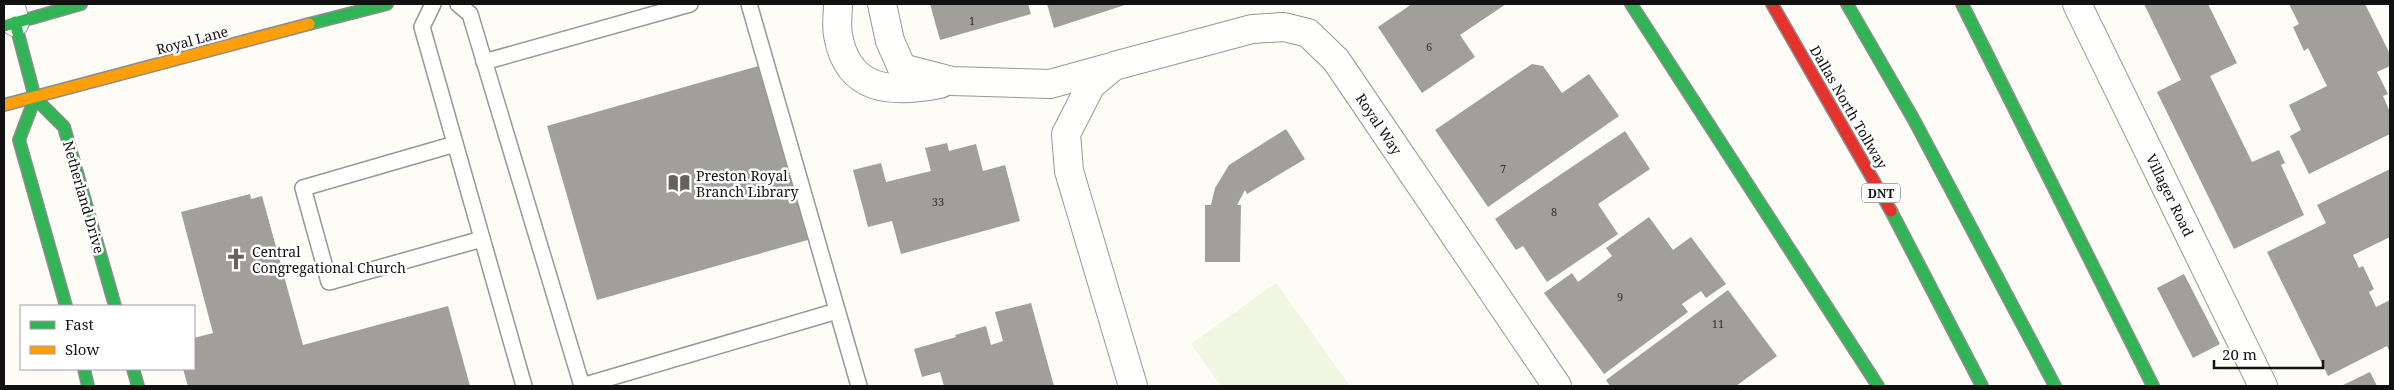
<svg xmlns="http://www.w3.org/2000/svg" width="2394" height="390" font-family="'Noto Serif',serif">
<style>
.pitch{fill:#f0f6e1}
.building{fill:#a19f9c}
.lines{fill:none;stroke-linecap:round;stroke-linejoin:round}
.lane-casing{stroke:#979795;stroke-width:18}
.street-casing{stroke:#979795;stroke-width:30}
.fast-casing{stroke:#8e8d8b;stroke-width:14}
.slow-casing{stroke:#8e8d8b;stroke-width:14}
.jam-casing{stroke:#8e8d8b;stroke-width:14}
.lane{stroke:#fffffe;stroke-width:15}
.street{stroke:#fffffe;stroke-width:28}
.fast{stroke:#30b455;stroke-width:11}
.slow{stroke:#ff9f0a;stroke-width:11}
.jam{stroke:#e5322d;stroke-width:11}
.labels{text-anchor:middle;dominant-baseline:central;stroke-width:5;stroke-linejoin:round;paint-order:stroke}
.number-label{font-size:11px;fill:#353434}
.shield{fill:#fff;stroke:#585858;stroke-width:1}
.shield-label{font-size:12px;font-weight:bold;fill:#111}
.street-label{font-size:14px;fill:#111;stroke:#fff}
.poi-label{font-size:14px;fill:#111;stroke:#fff;text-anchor:start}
</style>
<rect width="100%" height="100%" fill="#fdfcf7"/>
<!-- pitch -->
<path class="pitch" d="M1276,283l74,103h-129l-30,-42z"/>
<!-- building -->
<g class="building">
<path d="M930,4h98l3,10 -91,26z"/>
<path d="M1047,4h81l-74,24z"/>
<path d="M1412,4h94l-46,31 15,22 -53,36 -44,-66z"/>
<path d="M2144,4h64l29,59 -27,13 42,86 27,-12 6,13 -4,2 23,50 -70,34 -77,-157 24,-12z"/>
<path d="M2289,4h76l25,50v12l-13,6 11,22 -5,2 7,16v22l-81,40 -19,-38 11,-6 -12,-25 38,-19 -19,-38 -4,3 -11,-24 6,-3z"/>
<path d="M1532,64l11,2 19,27 27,-19 30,42 -131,91 -53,-77z"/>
<path d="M762,65l49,174 -214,61 -50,-174z"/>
<path d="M1286,129l19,30 -58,35 -2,-4 -8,15h4l-1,57h-35v-57h6l4,-17 14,-23z"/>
<path d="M1625,131l25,38 -52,35 20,30 -71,48 -24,-36 -7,4 -21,-31z"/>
<path d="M947,143l2,8 27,-7 7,27 22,-6 15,56 -119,33 -9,-33 -24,6 -15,-57 28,-7 5,19 45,-11 -6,-23z"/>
<path d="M2390,169v68l-37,18 6,13 4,-2 11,23 -5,3 7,15 14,-7v53l-3,-7 -59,30 -61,-124 59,-29 -9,-18z"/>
<path d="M250,194l1,5 11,-3 41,149 145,-39 22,80h-282l-5,-17h11v-31l19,-5 -32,-121z"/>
<path d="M1649,217l24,33 18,-13 35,47 -20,14 -5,-7 -19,13 6,8 -84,62 -60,-81 28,-20 6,9 34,-26 -6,-8z"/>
<path d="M2184,274l36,70 -27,14 -36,-70z"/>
<path d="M1728,290l49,66 -41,30h-126l-4,-6z"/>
<path d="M1031,303l23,83h-110l-4,-14 -18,5 -8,-28 42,-12 -1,-2 31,-9 5,19 12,-4 -8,-29z"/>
<path d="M2370,372l7,14h-36z"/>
</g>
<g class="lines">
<!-- lane casing -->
<g class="lane-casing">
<g id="lane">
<path d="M433,4l-11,23 102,359"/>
<path d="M458,4l12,10 112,372 255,-75"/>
<path d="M749,4l110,382"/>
<path d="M484,62l206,-58"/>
<path d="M455,144l-152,44 26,94 153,-43"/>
</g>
</g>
<!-- street casing -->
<g class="street-casing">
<g id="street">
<path d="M10,4l5,18"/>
<path d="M838,4c0,10 -2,21 0,31 10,58 55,58 102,49"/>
<path d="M882,4l8,37 12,27 50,13 98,3 58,-16"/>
<path d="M2077,4l186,382"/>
<path d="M1133,386l-64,-215 -3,-37 25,-49 23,-19 138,-37 32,-2 24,6 28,27 221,326"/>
</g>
</g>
<!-- fast casing -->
<g class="fast-casing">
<g id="fast">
<path d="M1631,4l247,382"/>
<path d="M1847,4l67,116 141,266"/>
<path d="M1962,4l191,382"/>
<path d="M15,22l20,76 29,29 51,179"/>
<path d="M309,24l78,-20"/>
<path d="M4,26l77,-22"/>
<path d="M35,98l-16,42 47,166"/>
<path d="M1891,211l91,175"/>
<path d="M84,369l4,17"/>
<path d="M133,369l5,17"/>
</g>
</g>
<!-- slow casing -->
<g class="slow-casing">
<path id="slow" d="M4,105l305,-81"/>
</g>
<!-- jam casing -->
<g class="jam-casing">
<path id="jam" d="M1772,4l119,207"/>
</g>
<!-- lane -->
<use href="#lane" class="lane"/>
<!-- street -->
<use href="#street" class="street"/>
<!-- fast -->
<use href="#fast" class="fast"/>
<!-- slow -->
<use href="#slow" class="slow"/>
<!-- jam -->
<use href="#jam" class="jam"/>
</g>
<!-- icons -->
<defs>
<g id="library-bare" transform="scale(1.725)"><path d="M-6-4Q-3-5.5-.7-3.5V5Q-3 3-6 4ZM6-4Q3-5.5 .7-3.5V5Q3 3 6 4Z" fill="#646362" stroke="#fff" stroke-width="2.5" paint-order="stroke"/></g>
<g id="church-bare" transform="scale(1.725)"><path d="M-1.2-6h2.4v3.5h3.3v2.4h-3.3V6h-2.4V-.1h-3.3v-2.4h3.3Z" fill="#646362" stroke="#fff" stroke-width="2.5" paint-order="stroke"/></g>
</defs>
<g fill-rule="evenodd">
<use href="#library-bare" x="679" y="183"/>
<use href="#church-bare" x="236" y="259"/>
</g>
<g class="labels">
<!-- number labels -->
<g class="number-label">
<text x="972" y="20">1</text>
<text x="1429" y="46">6</text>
<text x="1503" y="168">7</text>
<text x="938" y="201">33</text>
<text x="1554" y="211">8</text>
<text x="1620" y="296">9</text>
<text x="1718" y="323">11</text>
</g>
<!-- shield labels -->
<rect class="shield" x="1862" y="183.5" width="38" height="19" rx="4"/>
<g class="shield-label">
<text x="1881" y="193">DNT</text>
</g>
<!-- street labels -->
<g class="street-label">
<text transform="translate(192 40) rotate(-15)">Royal Lane</text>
<text transform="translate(1849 107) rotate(60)">Dallas North Tollway</text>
<text transform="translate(1379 124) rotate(56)">Royal Way</text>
<text transform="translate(2170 195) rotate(64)">Villager Road</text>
<text transform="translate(84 197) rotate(74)">Netherland Drive</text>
</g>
<!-- poi labels -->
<g class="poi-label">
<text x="696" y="175">Preston Royal<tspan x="696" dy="16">Branch Library</tspan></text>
<text x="252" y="251">Central<tspan x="252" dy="16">Congregational Church</tspan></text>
</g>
</g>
<!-- border -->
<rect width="2394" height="390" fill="none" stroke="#111111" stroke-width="10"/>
<!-- legend -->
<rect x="20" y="305" width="175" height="65" fill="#ffffff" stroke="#a0a0a0"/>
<rect x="30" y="321" width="25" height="8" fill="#30b455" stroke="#a0a0a0"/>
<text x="65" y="330" font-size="15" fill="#111111">Fast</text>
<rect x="30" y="346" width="25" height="8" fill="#ff9f0a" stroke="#a0a0a0"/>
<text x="65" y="355" font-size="15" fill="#111111">Slow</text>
<!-- scale -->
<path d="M2214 360v8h109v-8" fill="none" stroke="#111111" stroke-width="2.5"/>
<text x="2222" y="360" font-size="15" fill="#111111" stroke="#ffffff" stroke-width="4" paint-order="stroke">20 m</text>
</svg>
